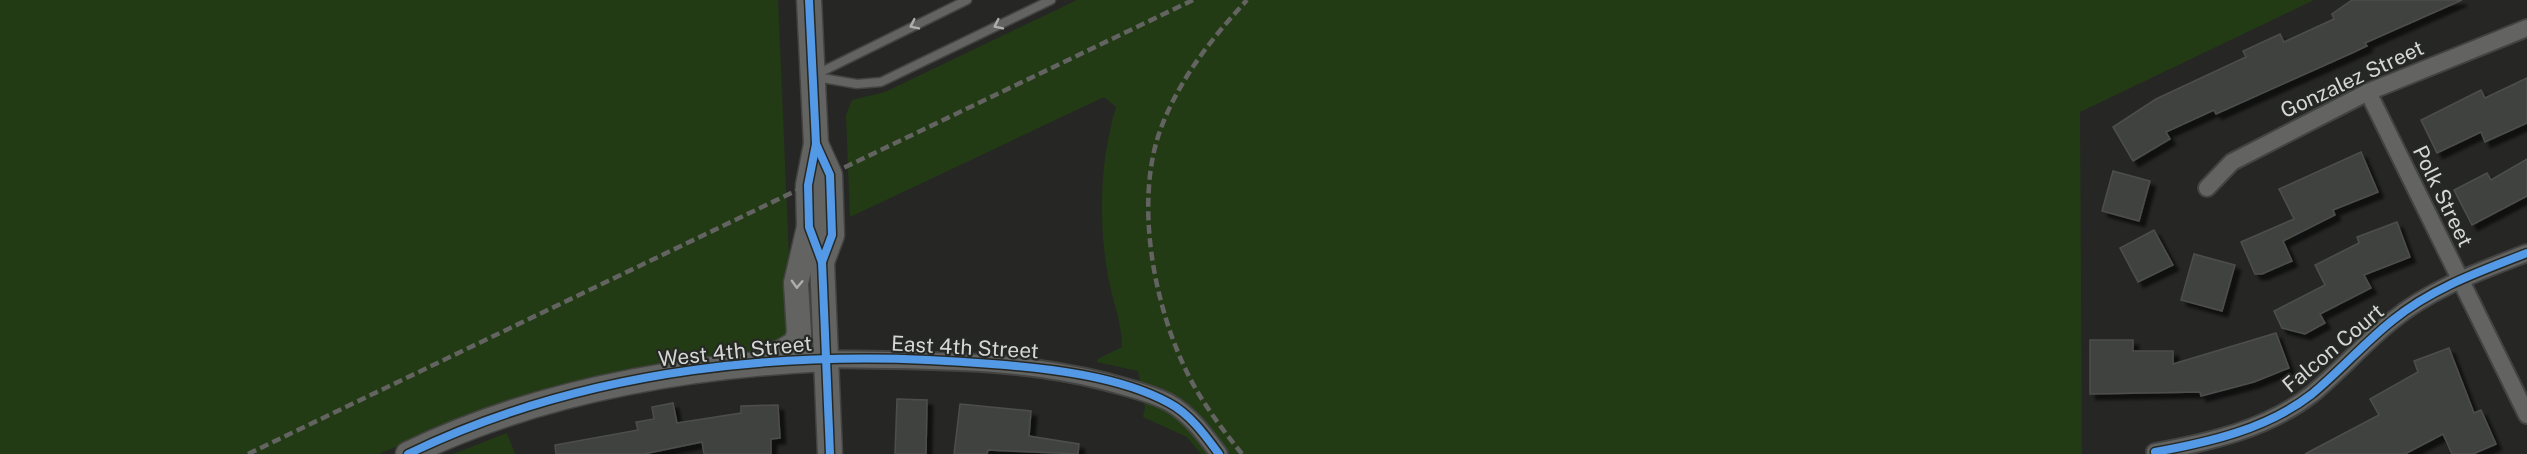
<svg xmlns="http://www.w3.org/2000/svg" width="2527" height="454" font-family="'Public Sans',sans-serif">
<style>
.green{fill:#233b14}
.building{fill:#414240;stroke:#4d4e4c;stroke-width:1.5;filter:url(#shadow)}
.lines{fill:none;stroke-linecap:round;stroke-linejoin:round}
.lane-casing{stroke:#434442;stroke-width:11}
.street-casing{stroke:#434442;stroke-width:20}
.secondary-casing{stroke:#434442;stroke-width:27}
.lane{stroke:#636462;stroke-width:8}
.street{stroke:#636462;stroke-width:16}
.secondary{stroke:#636462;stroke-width:24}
.rail{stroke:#636462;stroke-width:4.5;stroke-dasharray:9 4.5;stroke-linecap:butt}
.cycleway-casing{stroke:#252824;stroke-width:11}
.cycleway{stroke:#5399e6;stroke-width:8}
.oneway{stroke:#aeafad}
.labels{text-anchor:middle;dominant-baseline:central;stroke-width:4.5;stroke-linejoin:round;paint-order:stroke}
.street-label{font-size:21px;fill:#d6d7d5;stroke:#252824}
</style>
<defs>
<filter id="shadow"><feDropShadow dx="5.5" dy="5.5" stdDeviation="1.5" flood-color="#0009"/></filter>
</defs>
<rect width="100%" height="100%" fill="#262725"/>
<!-- green -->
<g class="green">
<path d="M0,0h778l12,281 -2,55 -24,13 -89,11 -84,17 -61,17 -59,21 -92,39h-379z"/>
<path d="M1077,0h1237l-234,112 2,342h-881l-14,-17 -44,-20 2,-9 -7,-37 -41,-9 1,-3 24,-12c0,-24 -10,-47 -14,-71 -10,-56 -8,-115 8,-169l-12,-10 -254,120 -4,-102 6,-15 33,-8z"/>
<path d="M507,433l8,21h-62z"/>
</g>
<!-- building -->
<g class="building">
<path d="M2352,0h110l-97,43 2,3 -15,7 -136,61 -2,-4 -48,22 4,7 -37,22 -20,-34 43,-28 90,-42 -3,-6 37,-17 4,8 50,-23 -2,-5z"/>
<path d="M2527,78v45l-42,19 -4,-10 -44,21 -16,-33 60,-30 4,8z"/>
<path d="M2361,152l17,40 -45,18 2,5 -52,26 9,20 -30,13h-7l-14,-32 53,-23 -15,-30z"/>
<path d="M2527,159v37l-55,29 -18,-35 33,-17 4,7z"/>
<path d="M2113,171l37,10 -11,40 -37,-10z"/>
<path d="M2397,222l13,35 -46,18 7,13 -51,26 5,9 -20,11 -23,-6 -8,-17 51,-26 -10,-20 44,-22 -2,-6z"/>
<path d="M2154,230l19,35 -35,17 -18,-34z"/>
<path d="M2194,254l41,11 -13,46 -41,-11z"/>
<path d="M2276,333l13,35 -35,14 -53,14 -1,-4 -110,2v-54h43v11h40v13z"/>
<path d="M2449,348l25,65 7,-3 15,34 -23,10h-21l-9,-20 -38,20h-100l74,-39 -9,-16 48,-27 -4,-11z"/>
<path d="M897,399l30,1 -1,54h-31z"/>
<path d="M673,403l4,20 64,-10v-7l37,-1 2,33 -9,1v15h-67l-2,-12 -58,12h-88l-1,-9 83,-15 -2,-8 18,-3 -2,-12z"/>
<path d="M960,404l71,7 -2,25 50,8 -1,10 -90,-4 -1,4h-33z"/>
</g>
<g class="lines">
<!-- lane casing -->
<g class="lane-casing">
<g id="lane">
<path d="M817,74l150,-74"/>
<path d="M816,77l41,7 24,-2 170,-82"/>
</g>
</g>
<!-- street casing -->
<g class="street-casing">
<g id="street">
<path d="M2368,92l159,323"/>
<path d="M2207,188l25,-26 136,-70 159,-64"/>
<path d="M826,359c93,2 186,-1 277,22 22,6 45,11 65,21 22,12 37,33 51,52"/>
<path d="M2155,452c55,-10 112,-23 157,-58 28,-23 52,-51 81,-74 39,-32 88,-49 134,-67"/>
</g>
</g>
<!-- secondary casing -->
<g class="secondary-casing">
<g id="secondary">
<path d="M809,0l7,144 -8,41 1,42 13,35 8,192"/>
<path d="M816,144l14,31 2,60 -10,27"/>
<path d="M768,360l28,-17 3,-10 -3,-50 13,-56"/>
<path d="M408,454c130,-63 275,-88 418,-95"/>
</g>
</g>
<!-- lane -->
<use href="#lane" class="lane"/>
<!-- street -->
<use href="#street" class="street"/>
<!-- secondary -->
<use href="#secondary" class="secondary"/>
<!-- rail -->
<g class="rail">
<path d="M248,454l945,-454"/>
<path d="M1242,454c-16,-20 -32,-41 -45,-63 -41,-70 -65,-186 -36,-263 19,-50 51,-90 86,-128"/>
</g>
<!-- cycleway casing -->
<g class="cycleway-casing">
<g id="cycleway">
<path d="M809,0l7,144 -8,41 1,42 13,35 8,192"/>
<path d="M816,144l14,31 2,60 -10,27"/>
<path d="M2155,452c55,-10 112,-23 157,-58 28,-23 52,-51 81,-74 39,-32 88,-49 134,-67"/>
<path d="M408,454c179,-87 388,-107 584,-90 55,4 128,12 177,39 21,11 36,32 50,51"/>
</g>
</g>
<!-- cycleway -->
<use href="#cycleway" class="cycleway"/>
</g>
<!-- one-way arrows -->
<defs><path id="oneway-chevron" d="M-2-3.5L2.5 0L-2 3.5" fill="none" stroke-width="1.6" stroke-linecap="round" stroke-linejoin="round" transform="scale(1.5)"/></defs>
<g class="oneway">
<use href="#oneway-chevron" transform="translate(914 25) rotate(154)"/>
<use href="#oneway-chevron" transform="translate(998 25) rotate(154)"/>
<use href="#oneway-chevron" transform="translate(797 284) rotate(92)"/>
</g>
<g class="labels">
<!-- street labels -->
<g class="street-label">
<text transform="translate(2352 79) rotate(-25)">Gonzalez Street</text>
<text transform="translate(2443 196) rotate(64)">Polk Street</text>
<text transform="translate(965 347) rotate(3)">East 4th Street</text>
<text transform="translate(2333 348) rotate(-40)">Falcon Court</text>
<text transform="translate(735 351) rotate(-6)">West 4th Street</text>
</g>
</g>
</svg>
